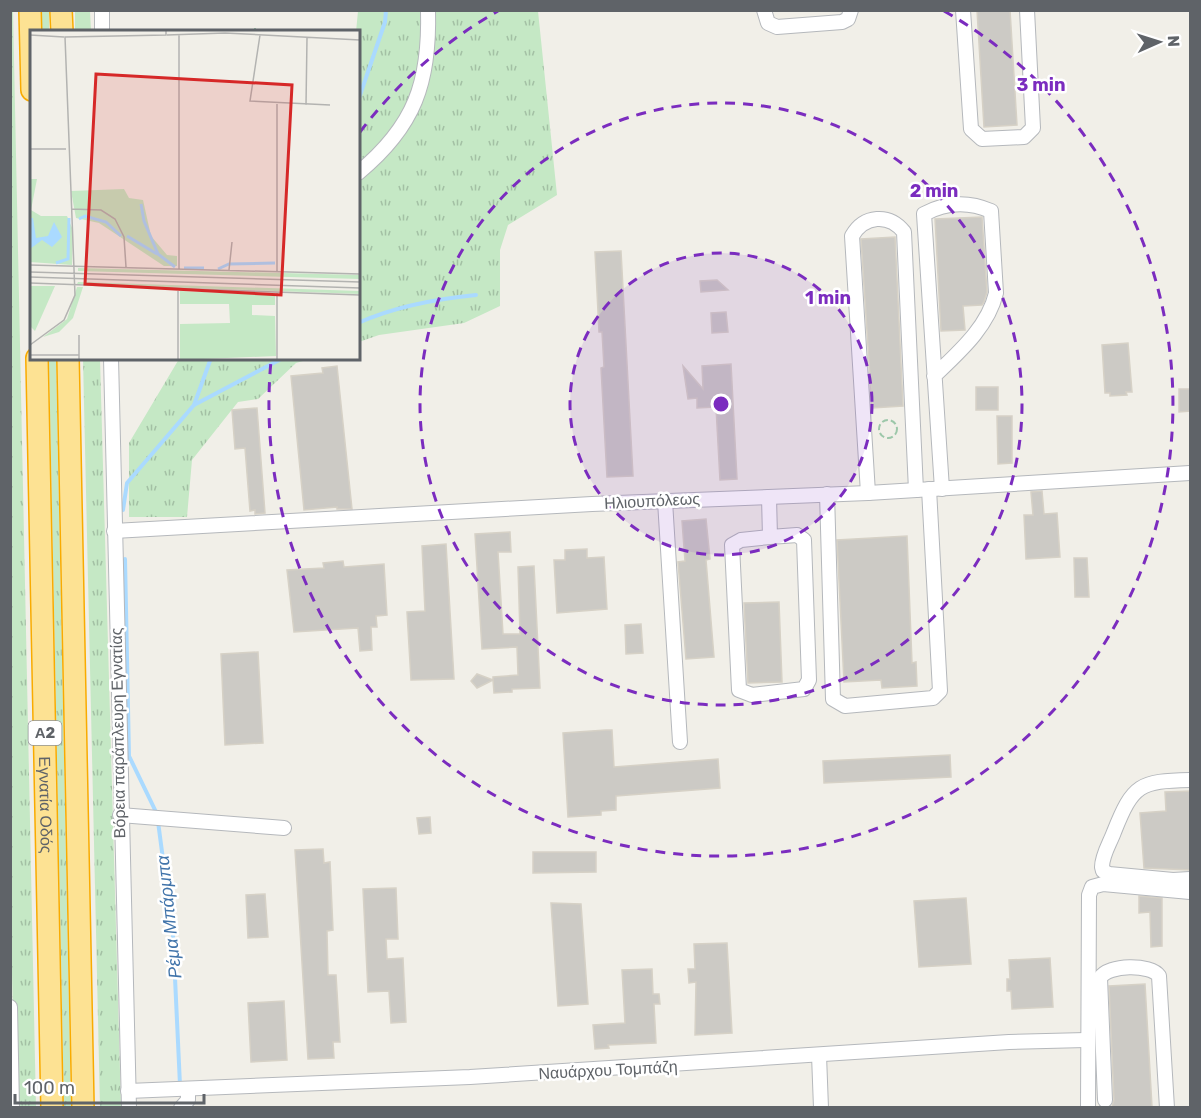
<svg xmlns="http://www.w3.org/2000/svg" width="1201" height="1118" font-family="Rubik,sans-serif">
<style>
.grass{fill:url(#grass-tufts)}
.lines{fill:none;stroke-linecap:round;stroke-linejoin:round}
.stream{stroke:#aadaff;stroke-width:4}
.building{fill:#cccac5;stroke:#d6d1c6;stroke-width:1.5}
.minor-casing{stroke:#b5b8bc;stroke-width:16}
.highway-casing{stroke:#f9ab00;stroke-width:24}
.path{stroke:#9cc7a9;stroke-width:2;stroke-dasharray:6 3;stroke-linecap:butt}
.minor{stroke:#fff;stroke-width:14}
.highway{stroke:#fde293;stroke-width:21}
.ring{fill:none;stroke:#7b2cbf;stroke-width:3;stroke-dasharray:10 8}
.labels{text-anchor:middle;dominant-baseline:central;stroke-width:5;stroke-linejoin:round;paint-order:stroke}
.shield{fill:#fff;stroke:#8f9295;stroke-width:1.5}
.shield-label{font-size:15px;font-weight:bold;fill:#5f6368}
.street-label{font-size:16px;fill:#5f6368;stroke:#fff}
.water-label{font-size:18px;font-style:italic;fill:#4174aa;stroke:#fff}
.inset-river{fill:none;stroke:#aadaff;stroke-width:3}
.inset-road{fill:none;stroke:#b3b3b1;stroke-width:1.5}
.view{fill:#d62828;fill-opacity:0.15;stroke:#d62828;stroke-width:3}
.inset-edge{fill:none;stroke:#5f6368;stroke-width:3}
.centre{fill:#7b2cbf;stroke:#fff;stroke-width:3}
.ring-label{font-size:18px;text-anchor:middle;font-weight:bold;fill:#7b2cbf;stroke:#fff;stroke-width:5;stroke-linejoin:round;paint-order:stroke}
</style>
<defs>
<pattern id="grass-tufts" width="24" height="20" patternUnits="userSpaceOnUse" patternTransform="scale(1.5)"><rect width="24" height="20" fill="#c5e8c5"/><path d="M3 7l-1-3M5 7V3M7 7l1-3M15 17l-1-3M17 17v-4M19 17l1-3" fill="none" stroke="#a3c0a4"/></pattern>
</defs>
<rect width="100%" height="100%" fill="#f1efe8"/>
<!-- grass -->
<g class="grass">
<path d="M10,11h3l23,1097 -21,-1 -4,-177z"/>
<rect x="42" y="11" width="7" height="20"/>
<path d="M75,11h15l1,20h-16z"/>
<path d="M358,11h180l19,184 -49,30 -8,25v56l-36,17 -85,12 -20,7 -1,-310h-2z"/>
<path d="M49,359h7l15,749 -7,-1z"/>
<path d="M83,359h17l21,748h-21z"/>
<path d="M179,359h131l-14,4 -38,36 -20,3 -46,58 -5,57h-58v-74z"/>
</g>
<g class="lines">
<!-- stream -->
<g class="stream">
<path d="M358,101l27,-79 1,-12"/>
<path d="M358,323c38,-17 77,-24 118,-28"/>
<path d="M194,405l17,-47"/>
<path d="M123,510l4,-27 67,-78 89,-47"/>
<path d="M125,559l4,197 28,58 16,121 7,150"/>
</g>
</g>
<!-- building -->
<g class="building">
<path d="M977,10h33l7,115 -33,2z"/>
<path d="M982,217l5,75 -3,10 -2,3 -19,1 2,24 -24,1 -6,-112z"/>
<path d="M895,237l8,169 -31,2 -11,-169z"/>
<path d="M621,251l12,225 -26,1 -6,-109 3,-1 -2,-35h-3l-4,-80z"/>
<path d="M717,280l11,10 -27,2 -1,-11z"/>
<path d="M726,312l2,20 -16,1 -1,-20z"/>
<path d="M1128,343l4,49h-6l1,3 -17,1v-3h-5l-3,-48z"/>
<path d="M731,364l6,115 -17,1 -4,-73 -19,1v-10l-9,1 -5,-33 20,23 -1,-23z"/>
<path d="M337,366l15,143h-15v-2l-33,3 -13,-134 32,-3 -1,-5z"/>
<rect x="976" y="387" width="22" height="23"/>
<path d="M1179,389h12v22l-12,1z"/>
<path d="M257,408l8,105 -10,1v-4l-5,1 -5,-63 -10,1 -3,-39z"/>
<path d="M997,416h15v47l-14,1z"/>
<path d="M1042,491l2,23 13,-1 3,44 -34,2 -2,-44h9l-2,-23z"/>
<path d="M706,519l4,40 -4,1 8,97 -28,2 -8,-97 7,-1 -3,-40z"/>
<path d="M510,532l1,20h-13l5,82h17l-2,-67 16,-1 6,122 -28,1v3l-18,1 -1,-13 -16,8 -6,-7 6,-7 16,6v-3l25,-2 -1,-28 -35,2 -7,-115z"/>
<path d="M907,536l5,127 4,-1 1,24 -35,2 -1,-8 -37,2 -7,-142z"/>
<path d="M446,544l8,135 -43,1 -4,-68 18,-1 -3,-65z"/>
<path d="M587,549v9l17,-1 3,52 -50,4 -3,-53h11v-10z"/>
<path d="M1074,558h13l2,39h-14z"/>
<path d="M343,561l1,6 40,-3 3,51 -11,1 1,11h-6l1,23 -12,1 -2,-23 -64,4 -7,-62 37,-2 -1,-5z"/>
<path d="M779,602l3,80 -34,1 -4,-80z"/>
<path d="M641,624l2,29 -17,1 -1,-29z"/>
<path d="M258,652l5,91 -38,2 -4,-91z"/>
<path d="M606,730h6l2,37 104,-8 2,29 -104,8v14l-15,1v4l-33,2 -5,-84z"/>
<path d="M950,755l1,22 -127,6 -1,-22z"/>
<path d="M1191,791v79l-47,-2 -4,-55 26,-2 -1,-19z"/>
<path d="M430,817l1,16 -12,1 -2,-16z"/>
<path d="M323,849l1,14 6,-1 3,68 -6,1 1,44h8l4,67h-7l1,16 -26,1 -13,-209z"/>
<path d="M533,852h63v20l-63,1z"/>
<path d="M396,888l2,51h-12l1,20 16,-1 3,64 -15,1 -2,-32 -21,1 -5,-103z"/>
<path d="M265,894l3,43 -20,1 -2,-43z"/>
<path d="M1139,896l23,2v48l-11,1 -1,-35 -11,1z"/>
<path d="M966,898l5,66 -52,3 -5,-66z"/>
<path d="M551,903l30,1 7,100 -30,2z"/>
<path d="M727,943l5,90 -37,2 1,-53 -7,1 -1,-14h7l-1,-25z"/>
<path d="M1050,958l3,49 -41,2 -1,-18h-4v-12h3l-1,-19z"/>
<path d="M652,969l1,25h6l1,10h-6l2,39 -48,2 1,3 -14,1 -2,-24 32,-2 -3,-53z"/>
<path d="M1145,984l7,123h-40l2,-7 -5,-114z"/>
<path d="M284,1001l3,59 -36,2 -3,-59z"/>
</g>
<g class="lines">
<!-- minor casing -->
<g class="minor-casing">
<g id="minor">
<path d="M102,10v22"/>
<path d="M764,10l4,13 9,4 65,-5 6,-3 3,-9"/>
<path d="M963,10l8,119 11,10 42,-2 9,-9 -6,-118"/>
<path d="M358,173c57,-47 72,-91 70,-163"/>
<path d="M111,358l18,750"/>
<path d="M934,376c25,-24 54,-49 62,-83l-5,-82c-23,-10 -45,-9 -67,3l18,275"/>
<path d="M868,493l-16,-257c12,-21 37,-23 52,-4l12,258"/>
<path d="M827,494l6,205 12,7 88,-8 7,-7 -11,-202"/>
<path d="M769,497l1,40 27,-2 7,5 5,140 -5,9 -52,6 -13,-5 -7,-145 9,-5 29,-3"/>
<path d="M665,501l15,241"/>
<path d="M114,531l478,-27 276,-11 322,-20"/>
<path d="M1190,780c-50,1 -57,4 -76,52 -4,11 -12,23 -12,35l1,4 6,3 64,6 17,-1"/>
<path d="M120,815l164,13"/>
<path d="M10,1007l2,101"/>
<path d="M819,1055l2,53"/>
<path d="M128,1091l342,-14 539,-35 77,-2"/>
<path d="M1105,1100l-5,-122c8,-14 51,-14 59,-2l8,132"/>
<path d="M181,1108l7,-8v-11"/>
<path d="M1088,1108l1,-213 3,-8 11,-3 87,8"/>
</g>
</g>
<!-- highway casing -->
<g class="highway-casing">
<g id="highway">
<path d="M30,10l2,80"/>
<path d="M61,10l1,22"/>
<path id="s1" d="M37,358l15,750"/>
<path d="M68,358l15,750"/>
</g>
</g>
<!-- path -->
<g class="path">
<path d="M255,28v4"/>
<circle cx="888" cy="429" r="9"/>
</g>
<!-- minor -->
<use href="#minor" class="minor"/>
<!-- highway -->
<use href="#highway" class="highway"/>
</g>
<!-- distance rings -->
<circle cx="721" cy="404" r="151" fill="#7b2cbf" fill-opacity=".12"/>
<g class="ring">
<circle cx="721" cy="404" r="151"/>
<circle cx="721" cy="404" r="301"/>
<path d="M360 132A452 452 0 0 1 498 11M944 11A452 452 0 1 1 271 361"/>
</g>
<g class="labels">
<!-- shield labels -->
<rect class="shield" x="28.5" y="721" width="33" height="24" rx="4.5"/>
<g class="shield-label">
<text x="45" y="733">Α2</text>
</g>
<!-- street labels -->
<g class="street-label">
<text transform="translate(652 501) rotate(-3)">Ηλιουπόλεως</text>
<text transform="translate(118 733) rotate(-91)">Βόρεια παράπλευρη Εγνατίας</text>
<text stroke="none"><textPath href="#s1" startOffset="447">Εγνατία Οδός</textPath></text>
<text transform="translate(608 1070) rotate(-3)">Ναυάρχου Τομπάζη</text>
</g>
<!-- water labels -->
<g class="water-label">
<text transform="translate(169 917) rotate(-96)">Ρέμα Μπάρμπα</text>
</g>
</g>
<!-- overview -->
<g transform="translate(30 30)">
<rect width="330" height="330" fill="#f1efe8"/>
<path d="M0,149h7l-6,31 10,6h26l6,14 -1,35 -42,-3zM94,159l5,9 14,2 8,36 16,19 10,1v10h-13l-65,-43 -23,-5 -5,-27zM48,238l282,7v4l-282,-8zM48,252l282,9v3l-283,-10zM0,256h25l-20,45 -5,-5zM47,257h6l-10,31 -14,14 -16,5 24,-18zM150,261l95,4v10h-23v10l23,1 1,40 -96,4v-36l50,-1 -1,-19h-49z" fill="#c5e8c5"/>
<path d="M0,188h3l3,20 12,-2 6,-14 8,15 -10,10 -10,-7 -12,9z" fill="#aadaff"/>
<path class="inset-river" d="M111,174l3,17 14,33 17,13M49,189l6,-3 21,6 15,14M97,206l30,18M26,233l12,-4 1,-41M154,238h20M188,239l11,-5 46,-1"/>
<path class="inset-road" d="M149,4v235M0,5l34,2M137,5l58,-2 135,7M230,5l-10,66 80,4M247,74v168M276,75l1,-67M0,119h36M41,179l30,1 14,9 9,18 2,30M0,235l330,9M199,240l3,-28M0,242l330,10M0,247l330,11M0,253l330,12M148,261v69M247,262v68M49,305v25M0,315l34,-25 11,-25 -10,-258 101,-2v-5M0,325h49"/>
<path class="view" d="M66,44l196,11 -11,210 -196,-11z"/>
<rect width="330" height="330" class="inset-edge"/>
</g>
<circle cx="721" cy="404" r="9" class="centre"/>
<g class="ring-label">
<text x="1041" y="91">3 min</text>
<text x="934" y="197">2 min</text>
<text x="828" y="304">1 min</text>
</g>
<!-- border -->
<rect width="1201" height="1118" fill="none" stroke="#5f6368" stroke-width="24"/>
<!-- north arrow -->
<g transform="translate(1159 42) rotate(87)" stroke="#ffffff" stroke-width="4.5" paint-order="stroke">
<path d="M0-4.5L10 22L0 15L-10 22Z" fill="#5f6368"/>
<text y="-9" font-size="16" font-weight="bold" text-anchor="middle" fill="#5f6368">N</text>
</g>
<!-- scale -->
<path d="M15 1094v9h189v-9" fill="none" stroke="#5f6368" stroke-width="3"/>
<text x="24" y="1094" font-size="18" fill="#5f6368" stroke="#ffffff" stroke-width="4.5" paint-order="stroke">100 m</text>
</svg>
